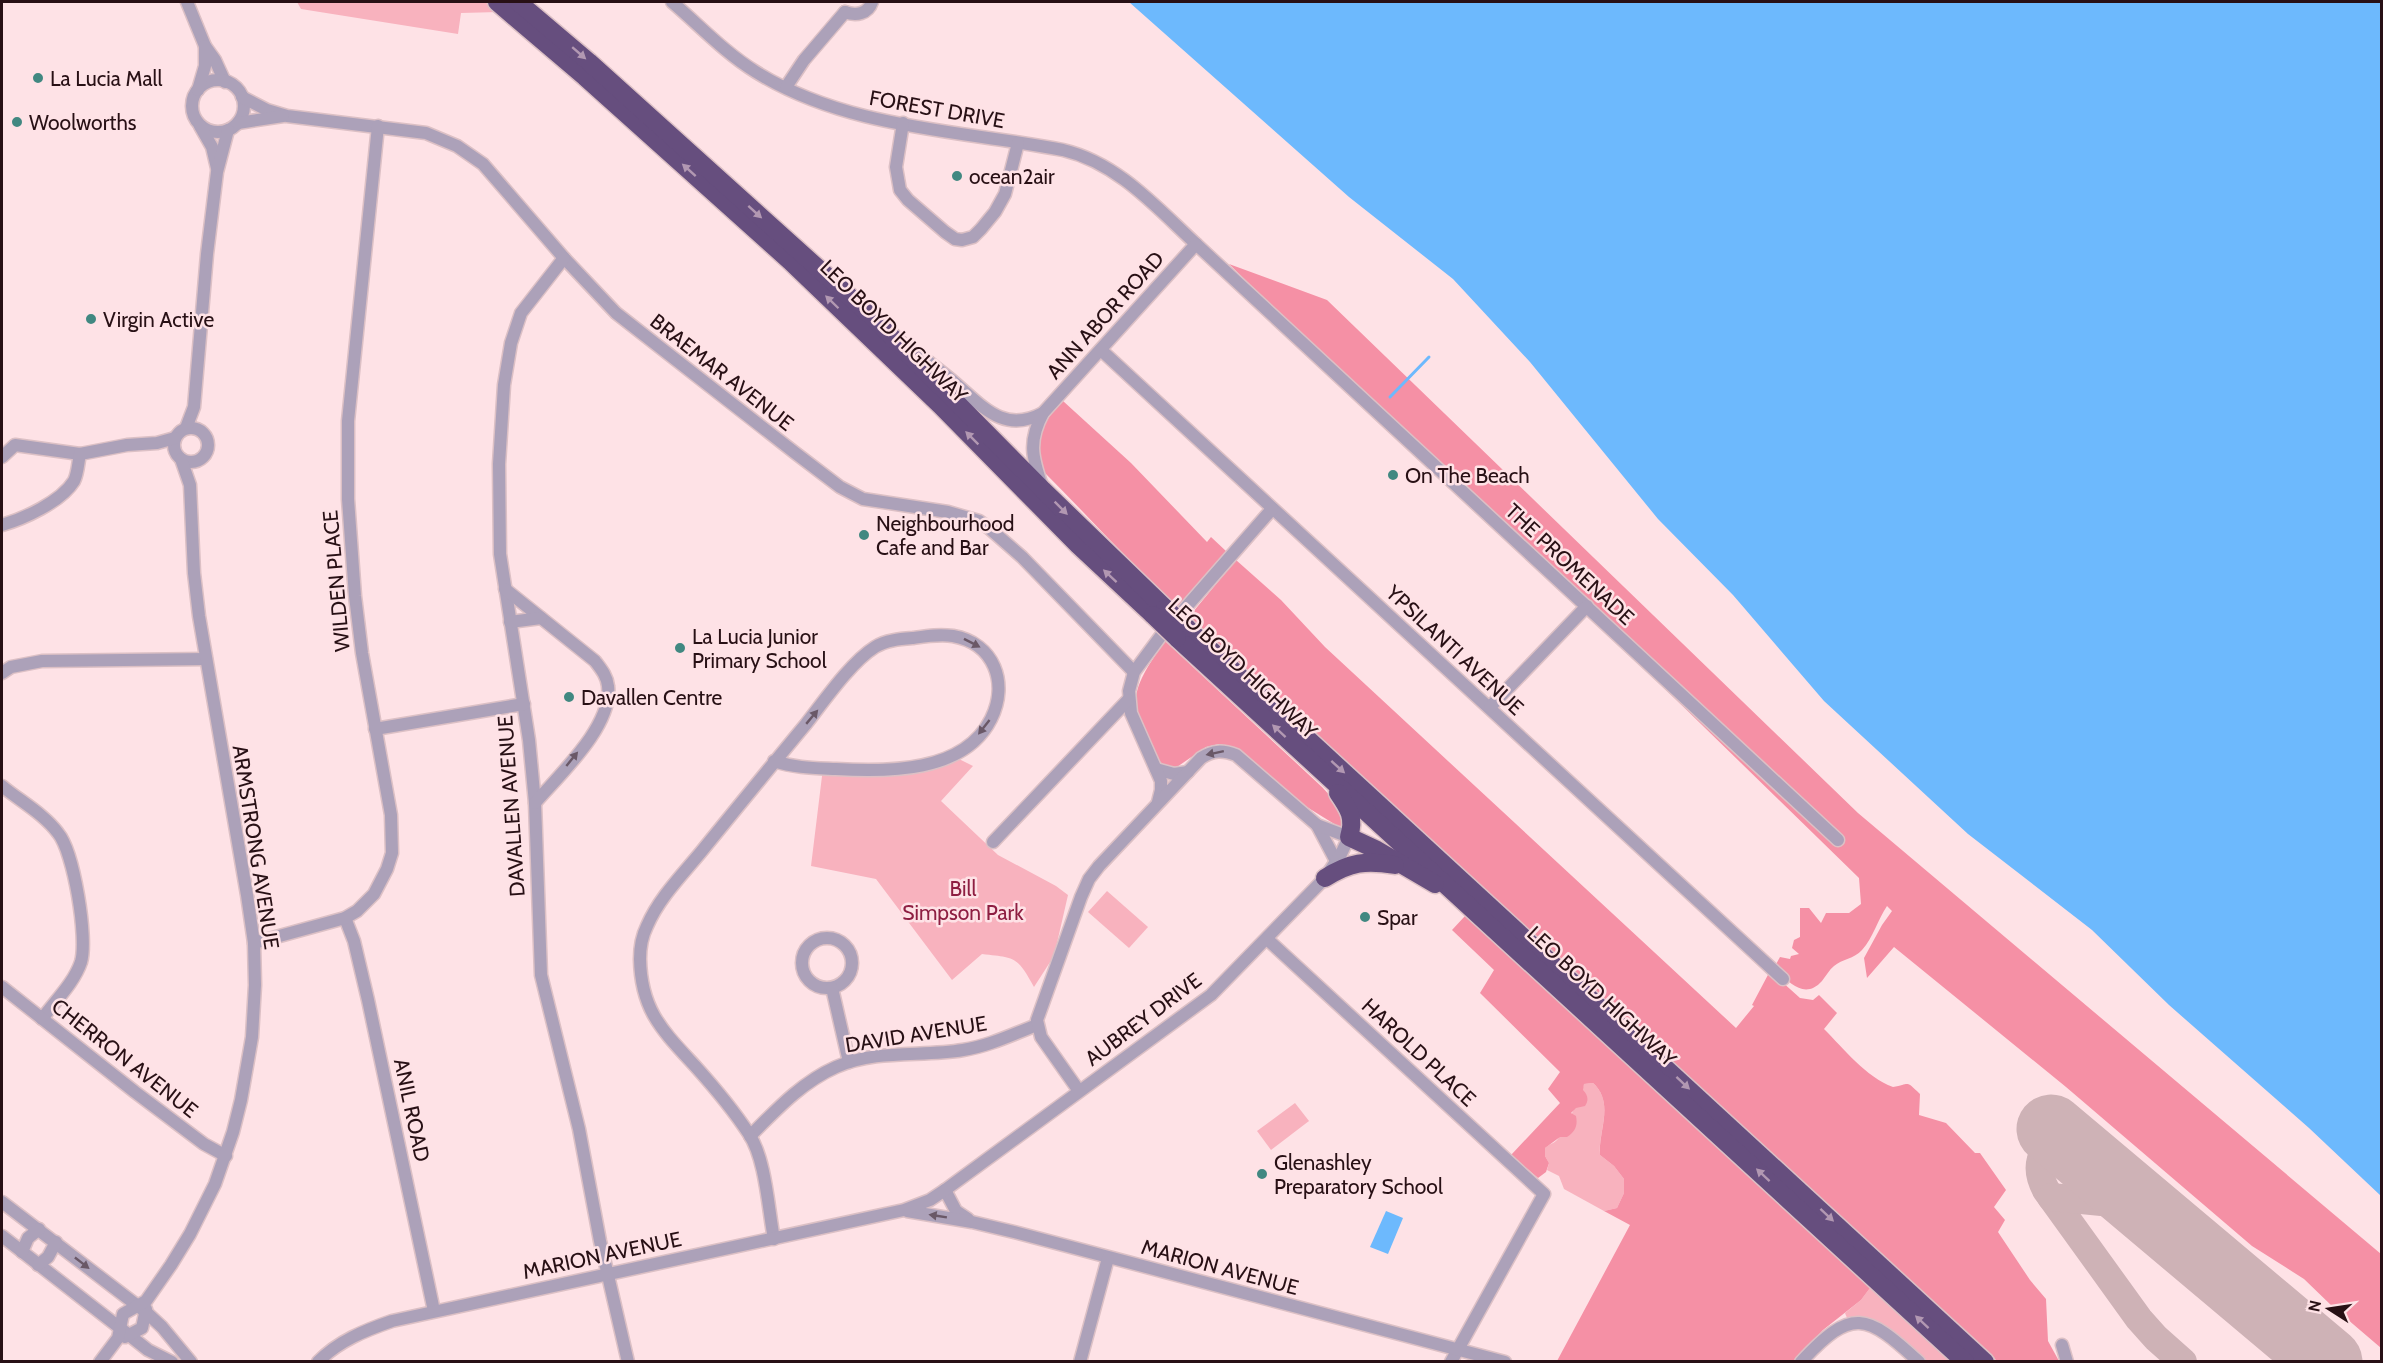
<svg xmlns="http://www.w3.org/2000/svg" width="2383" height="1363" font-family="Cabin,sans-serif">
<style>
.green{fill:#f8b2be}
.forest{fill:#f590a5}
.water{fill:#6db9fd}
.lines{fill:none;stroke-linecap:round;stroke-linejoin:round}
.stream{stroke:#6db9fd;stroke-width:3}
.taxiway{stroke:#ceb2b6;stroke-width:28}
.runway{stroke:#ceb2b6;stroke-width:69}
.minor-casing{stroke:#dcc0c5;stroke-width:15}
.highway-casing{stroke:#dcc0c5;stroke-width:21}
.minor{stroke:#aca1b9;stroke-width:12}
.highway{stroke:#664e7e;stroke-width:18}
.highway-bridge-casing{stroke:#dcc0c5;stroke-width:21;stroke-linecap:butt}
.highway-bridge{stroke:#664e7e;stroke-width:18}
.oneway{fill:#b298b2}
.oneway2{fill:#6a5867}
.poi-dot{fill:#418881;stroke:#fee2e6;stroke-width:2}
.labels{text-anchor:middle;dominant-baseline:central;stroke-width:5;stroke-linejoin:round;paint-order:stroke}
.poi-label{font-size:21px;fill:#281015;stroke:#fee2e6;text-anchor:start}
.street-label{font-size:21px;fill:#281015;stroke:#fee2e6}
.park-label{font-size:21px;fill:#8e1e42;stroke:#fee2e6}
</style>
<rect width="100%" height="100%" fill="#fee2e6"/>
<!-- green -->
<g class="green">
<path d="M297,2h188l14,10 -38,1 -3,21 -157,-25z"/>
<path d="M957,758l16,8 -32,35 57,54 58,31 12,9 -14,61 -20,31c-17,-31 -18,-29 -52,-33l-30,26 -76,-101 -65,-13 12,-98 67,1z"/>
<path d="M1107,891l41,36 -19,21 -41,-36z"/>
<path d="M1593,1083c22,20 5,48 7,72l14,11 10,13v14l-7,15 -13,3 -40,-22 -5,-13 -12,-6 2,-7 -4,-7v-8c4,-4 8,-4 12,-8 6,-6 25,-47 27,-56z"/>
<path d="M1295,1103l14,18 -38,29 -14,-19z"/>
<path d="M1873,1284l83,77h-31l-47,-39 -10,-4h-21l-2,-5 16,-13z"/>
</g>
<!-- forest -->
<g class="forest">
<path d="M1229,264l98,36 531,513 523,441v94l-48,-41 -29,-28 -52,-33 -186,-159 -172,-140 -27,31 -3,-20 18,-33 10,-14 -5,-5c-9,13 -14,32 -25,44 -8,9 -20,9 -28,16 -5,4 -8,10 -12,15 -18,20 -34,0 -48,-13l6,-11 10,2 1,-3 8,-2 -7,-6 2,-8 6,-3v-29h9l12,15 5,-10h23l12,-9 -2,-26z"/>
<path d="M1063,401l68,62 76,79 4,-5 16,15 -49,56c-46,-43 -88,-90 -133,-135 -17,-29 -3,-51 18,-72z"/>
<path d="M1236,560l45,40 44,47 411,381 18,-22 -2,-1 18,-34 30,27 13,2 6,-5 18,18 -13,16c20,20 42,48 69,58 18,-3 12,-7 27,7l-1,21 27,8 29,30h5l26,37 -12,17 11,13 -7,12 32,48 16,19 2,42 11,20h-62l-809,-743z"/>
<path d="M1165,641l157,146 21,23 1,20 -42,-26 -67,-56 -16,-4 -13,3 -32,22c-14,-2 -19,-14 -24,-26 -4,-9 -10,-20 -13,-30 -7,-26 15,-52 28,-72z"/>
<path d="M1465,916l84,77 59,46 265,245 -12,16 -38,30 -29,31h-237l73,-136 -26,-14 13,-3 7,-15v-14l-10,-13 -14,-11c-2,-24 15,-52 -7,-72l-9,1 -1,6c5,5 6,10 2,16l-9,2 -5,5 5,3c2,10 -1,16 -9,21h-7l-15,11v8l4,7 -3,9 -8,6 -27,-23 49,-52 -12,-14 12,-17 -80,-79 14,-23 -42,-40z"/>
</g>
<!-- water -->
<g class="water">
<path d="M1129,2h1252v1194l-72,-68 -140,-123 -77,-75 -124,-96 -144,-133 -91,-106 -75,-76 -128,-157 -77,-83 -104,-82z"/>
<path d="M1386,1211l17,7 -15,36 -18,-7z"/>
</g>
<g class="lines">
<!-- stream -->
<path class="stream" d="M1390,397l39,-40"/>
<!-- taxiway -->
<g class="taxiway">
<path d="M2057,1134c-16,19 -24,32 -11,56l93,129 17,19 27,24"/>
<path d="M2051,1197l91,9"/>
</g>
<!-- runway -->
<path class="runway" d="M2051,1129l277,233"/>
<!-- minor casing -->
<g class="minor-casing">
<g id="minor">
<path d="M187,2l18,44 10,14 10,22"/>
<path d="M672,2c27,23 53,51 84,70 92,57 204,58 307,78 55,13 93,57 133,94l642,596"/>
<path d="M845,12c11,4 23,2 27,-10"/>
<circle cx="218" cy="106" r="26"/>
<path d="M786,87l18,-27 41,-48"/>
<path d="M198,90l7,-24v-20"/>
<path d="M242,97l25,13 20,6 139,17 31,13 26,18 81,94 52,55 178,139 46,35 23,12 85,13 31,9 10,7 33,29 112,115"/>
<path d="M238,123l45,-7"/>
<path d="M903,123l-7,44 4,23 8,10 37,32 10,7 7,1 11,-3 8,-8 14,-17 10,-18 13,-51"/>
<path d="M200,126l12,21 5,21"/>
<path d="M564,258l-43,55 -10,30 -7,42 -5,79 1,90 29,186 6,63 6,172 38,154 21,112 28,121"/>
<path d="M1101,350l682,629"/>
<path d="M919,354c12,10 24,19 36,29 28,24 49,51 88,30"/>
<circle cx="191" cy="445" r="17"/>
<path d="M186,428l8,-21 13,-153 10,-82 11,-42"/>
<path d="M2,457l13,-12 65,9"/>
<path d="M1042,486c-10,-29 -14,-45 1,-73l153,-169"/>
<path d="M2,525c21,-6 59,-23 72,-44 4,-8 4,-18 6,-27l47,-9 30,-2 18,-5"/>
<path d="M505,589l90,72c6,8 12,15 13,25 5,40 -49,89 -73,117"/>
<path d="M510,622l31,-4"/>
<path d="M2,673l9,-6 31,-6 164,-2"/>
<path d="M1490,707l97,-101"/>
<path d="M375,729l149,-25"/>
<path d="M1156,769l18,5 14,-2"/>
<path d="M2,786c18,15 42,28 56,47 16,19 30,106 23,129 -7,21 -26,39 -39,57"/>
<path d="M1158,802l3,-12v-9l-30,-68 -2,-22 5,-19 26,-35 112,-128"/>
<path d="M1317,825l19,36"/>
<path d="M993,842l135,-142"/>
<path d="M345,918l9,23 14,59 66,311"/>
<circle cx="827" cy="963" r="25"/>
<path d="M1267,939l277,255 -93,168"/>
<path d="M254,943l91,-25 12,-7 17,-17 13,-25 5,-16 -1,-38 -29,-162 -7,-57 -7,-97v-78l30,-295"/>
<path d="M2,987l133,105 69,52 22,12"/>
<path d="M832,988l17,74"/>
<path d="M750,1136c26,-26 52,-54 86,-69 41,-18 85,-10 127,-17 26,-4 50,-16 74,-25"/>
<path d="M945,1190l11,21 12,8"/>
<path d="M2,1202l145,111 15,14 29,35"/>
<path d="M907,1211l65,11 46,11 487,129"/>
<path d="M2,1236l127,99 19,15 24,12"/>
<path d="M774,1239c-6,-31 -8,-79 -25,-105 -15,-23 -35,-47 -53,-67 -33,-36 -55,-56 -56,-108 0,-11 2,-23 7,-33 12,-28 35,-51 54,-74 35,-43 70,-86 105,-128 18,-23 45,-62 69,-77 11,-7 25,-8 38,-9 14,-2 26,-4 40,-2 41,7 56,47 38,83 -27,54 -104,53 -155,50 -21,-1 -41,-1 -62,-8"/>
<path d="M22,1252l6,-14 11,-9"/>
<path d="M38,1265l10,-8 8,-15"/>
<path d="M125,1337l17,-9 4,-19"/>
<path d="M2062,1345l5,17"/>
<path d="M100,1362l18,-24 5,-24 23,-13 25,-36 19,-31 25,-50 18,-52 8,-32 11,-63 3,-52 -1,-42 -7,-48 -48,-279 -5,-43 -4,-88 -9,-26"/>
<path d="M318,1362c20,-21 48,-32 74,-41l512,-111 26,-10 15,-10 266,-195 114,-117 16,-24 8,-17 -32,-12 -81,-70c-13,-5 -23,-5 -35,3l-102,108 -10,13 -8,18 -44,123 4,17 38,54"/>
<path d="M1080,1362l28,-104"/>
<path d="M1801,1362c51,-55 65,-49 118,0"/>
</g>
</g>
<!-- highway casing -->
<g class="highway-casing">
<g id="highway">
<path d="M497,2l88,75 205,184 150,144 138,140 75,70"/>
<path d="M518,2l71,60 282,254 172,174 122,118"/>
<path d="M1187,628l798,734"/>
<path d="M1177,638l788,724"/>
<path d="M1338,793c11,16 17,25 11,44l28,13 58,34"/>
<path d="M1325,878c25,-16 41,-18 70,-13"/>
</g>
</g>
<!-- minor -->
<use href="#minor" class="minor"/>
<!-- highway -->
<use href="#highway" class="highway"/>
<!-- highway-bridge casing -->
<g class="highway-bridge-casing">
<g id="highway-bridge">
<path d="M1165,608l22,20"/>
<path d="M1153,615l24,23"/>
</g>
</g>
<!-- highway-bridge -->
<use href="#highway-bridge" class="highway-bridge"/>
</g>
<!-- one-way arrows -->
<defs><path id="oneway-solid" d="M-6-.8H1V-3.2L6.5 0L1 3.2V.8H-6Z" transform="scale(1.5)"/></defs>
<g class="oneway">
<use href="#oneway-solid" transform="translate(579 53) rotate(41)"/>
<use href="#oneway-solid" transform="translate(689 170) rotate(-138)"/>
<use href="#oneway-solid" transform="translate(755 212) rotate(42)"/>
<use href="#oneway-solid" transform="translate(832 302) rotate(-136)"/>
<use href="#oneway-solid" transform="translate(972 438) rotate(-135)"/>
<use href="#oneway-solid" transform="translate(1061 508) rotate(45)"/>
<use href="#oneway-solid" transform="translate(1110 576) rotate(-137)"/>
<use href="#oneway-solid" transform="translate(1279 731) rotate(-137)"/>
<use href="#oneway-solid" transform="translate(1338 767) rotate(42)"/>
<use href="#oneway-solid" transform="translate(1683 1083) rotate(43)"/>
<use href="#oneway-solid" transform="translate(1763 1175) rotate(-137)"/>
<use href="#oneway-solid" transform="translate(1827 1215) rotate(43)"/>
<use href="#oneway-solid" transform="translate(1922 1322) rotate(-137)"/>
</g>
<g class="oneway2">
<use href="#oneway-solid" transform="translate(972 643) rotate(27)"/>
<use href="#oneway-solid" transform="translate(812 717) rotate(-50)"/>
<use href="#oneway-solid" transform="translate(984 727) rotate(128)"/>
<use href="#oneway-solid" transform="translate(1215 753) rotate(168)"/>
<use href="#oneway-solid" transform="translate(572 759) rotate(-51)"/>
<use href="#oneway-solid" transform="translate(938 1216) rotate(-171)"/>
<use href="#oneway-solid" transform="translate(82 1263) rotate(38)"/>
</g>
<!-- markers -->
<g class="poi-dot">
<circle cx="38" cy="78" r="6"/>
<circle cx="17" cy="122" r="6"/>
<circle cx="957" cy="176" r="6"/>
<circle cx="91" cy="319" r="6"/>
<circle cx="1393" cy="475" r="6"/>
<circle cx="864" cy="535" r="6"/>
<circle cx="680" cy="648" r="6"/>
<circle cx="569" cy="697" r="6"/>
<circle cx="1365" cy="917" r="6"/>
<circle cx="1262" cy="1174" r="6"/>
</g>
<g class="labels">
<!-- poi labels -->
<g class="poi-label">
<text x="50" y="78">La Lucia Mall</text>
<text x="29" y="122">Woolworths</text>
<text x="969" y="176">ocean2air</text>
<text x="103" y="319">Virgin Active</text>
<text x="1405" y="475">On The Beach</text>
<text x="876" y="523">Neighbourhood<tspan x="876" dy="24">Cafe and Bar</tspan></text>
<text x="692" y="636">La Lucia Junior<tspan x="692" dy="24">Primary School</tspan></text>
<text x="581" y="697">Davallen Centre</text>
<text x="1377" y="917">Spar</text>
<text x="1274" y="1162">Glenashley<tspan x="1274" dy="24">Preparatory School</tspan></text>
</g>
<!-- street labels -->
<g class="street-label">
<text transform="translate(937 109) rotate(10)">FOREST DRIVE</text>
<text transform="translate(1105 315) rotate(-48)">ANN ABOR ROAD</text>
<text transform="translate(894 331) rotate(44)">LEO BOYD HIGHWAY</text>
<text transform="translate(722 372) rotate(38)">BRAEMAR AVENUE</text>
<text transform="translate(1570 564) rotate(43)">THE PROMENADE</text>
<text transform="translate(336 581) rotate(-95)">WILDEN PLACE</text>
<text transform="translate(1455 650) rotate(43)">YPSILANTI AVENUE</text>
<text transform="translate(1243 668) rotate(43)">LEO BOYD HIGHWAY</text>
<text transform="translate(511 806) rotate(-94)">DAVALLEN AVENUE</text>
<text transform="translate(256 847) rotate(81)">ARMSTRONG AVENUE</text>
<text transform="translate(1602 996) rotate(43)">LEO BOYD HIGHWAY</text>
<text transform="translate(1143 1019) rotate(-37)">AUBREY DRIVE</text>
<text transform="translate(916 1034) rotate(-9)">DAVID AVENUE</text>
<text transform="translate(1419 1052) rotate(43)">HAROLD PLACE</text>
<text transform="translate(125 1058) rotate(38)">CHERRON AVENUE</text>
<text transform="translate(412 1110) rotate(78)">ANIL ROAD</text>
<text transform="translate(602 1255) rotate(-12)">MARION AVENUE</text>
<text transform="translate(1220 1267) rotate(15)">MARION AVENUE</text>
</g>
<!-- park labels -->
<g class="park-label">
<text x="963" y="888">Bill<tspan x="963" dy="24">Simpson Park</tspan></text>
</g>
</g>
<!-- border -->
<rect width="2383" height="1363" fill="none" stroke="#281015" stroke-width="6"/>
<!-- north arrow -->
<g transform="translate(2329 1309) rotate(282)" stroke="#fee2e6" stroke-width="4.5" paint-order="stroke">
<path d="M0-4.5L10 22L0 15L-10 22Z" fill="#281015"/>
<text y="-9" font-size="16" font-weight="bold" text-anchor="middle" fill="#281015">N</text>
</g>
</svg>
